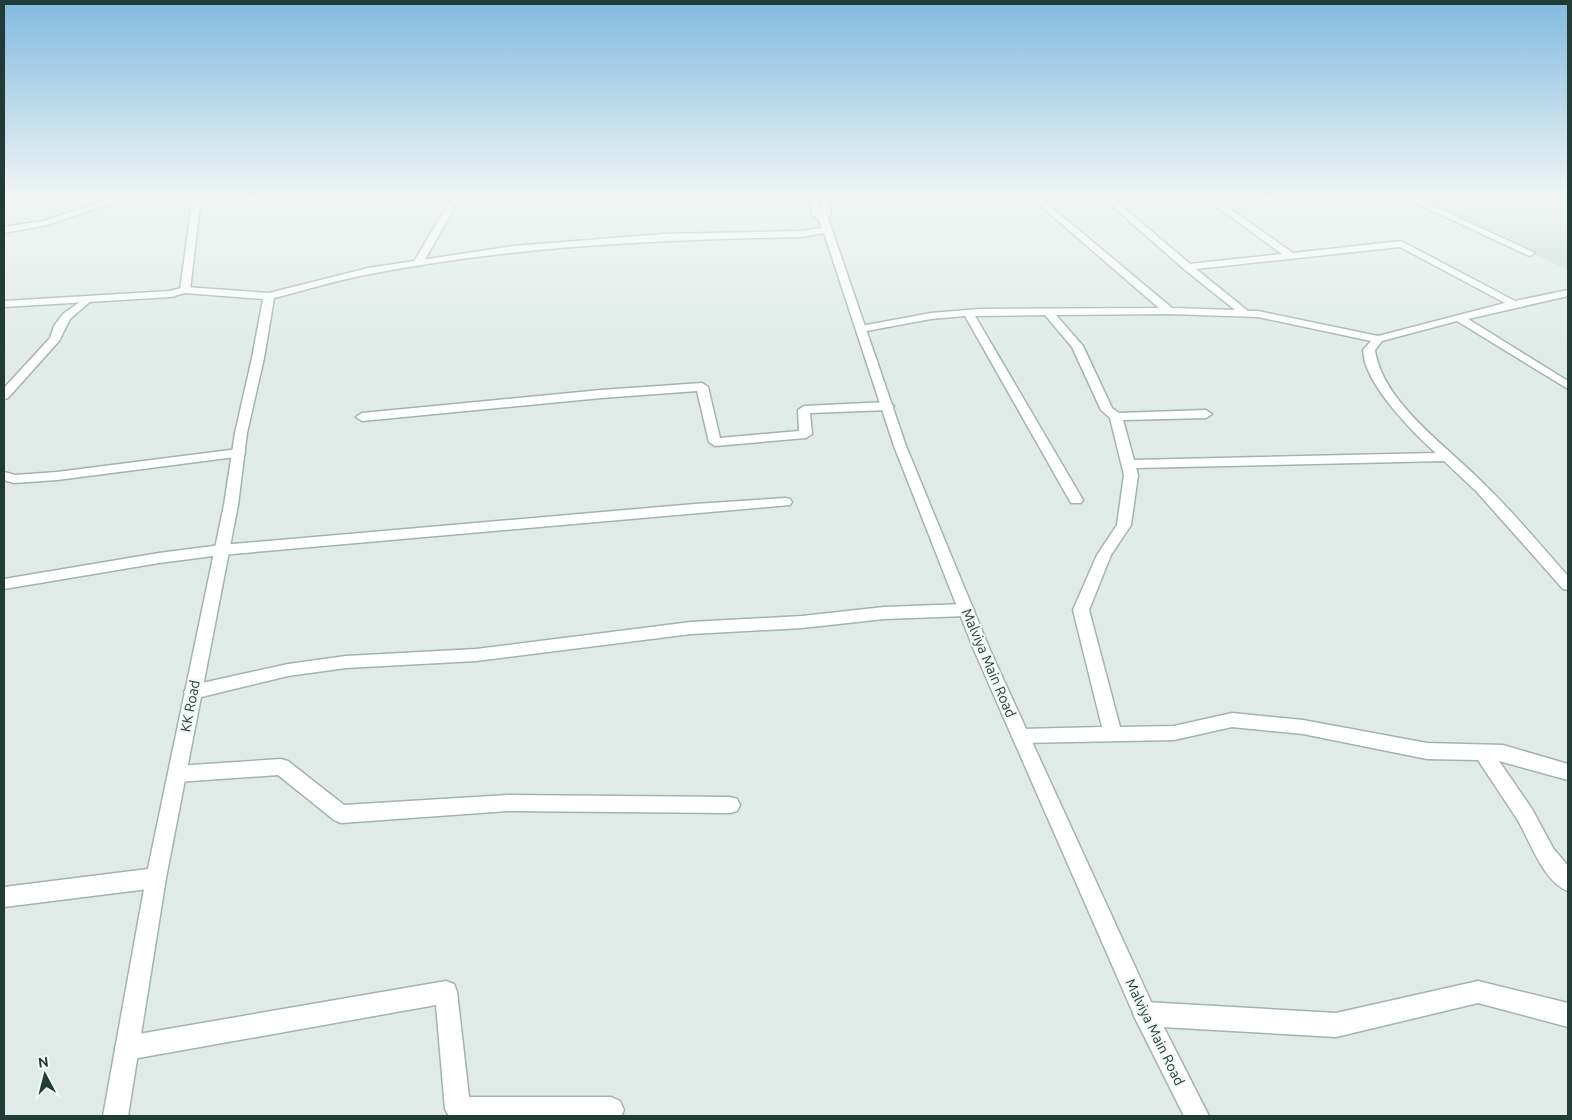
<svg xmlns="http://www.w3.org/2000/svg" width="1572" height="1120" font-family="Ubuntu,sans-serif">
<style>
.built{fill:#cedbd6}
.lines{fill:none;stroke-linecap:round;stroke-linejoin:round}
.minor-casing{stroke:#a3b3ae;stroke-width:3}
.tertiary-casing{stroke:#a3b3ae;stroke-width:3}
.minor{fill:#fff;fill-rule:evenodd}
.tertiary{fill:#fff;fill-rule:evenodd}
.labels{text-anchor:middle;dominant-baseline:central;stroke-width:4;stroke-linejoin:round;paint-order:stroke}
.street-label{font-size:14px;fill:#213c36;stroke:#f1f8f5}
</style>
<rect width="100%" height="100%" fill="#e0ebe7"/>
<!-- built -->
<path class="built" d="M1411,196h157v74z"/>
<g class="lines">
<!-- minor casing -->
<g class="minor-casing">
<g id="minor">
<path d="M120,196h13l-86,29 -43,8v-6l39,-6z"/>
<path d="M193,196h8l-11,94 -5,3 -5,-3z"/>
<path d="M453,196h8l-38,67 -5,3 -3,-1 -2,-2z"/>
<path d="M1038,196l134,112 63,2 -51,-41 -83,-73h9l80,68 92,-10 -80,-58h10l81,57 108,-12 114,60 53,-11v6l-100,23 100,62v8l-111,-68 -75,20 -7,9c7,53 76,99 111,136 29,28 55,60 82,90v14l-5,-1 -87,-98 -32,-30 -308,7 2,7 -7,50 -20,30 -22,55 31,117 54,-1 58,-13 71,7 124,23 76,2 65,19v16l-69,-19 33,48 21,39 15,18v25c-25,-9 -38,-51 -51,-72 -13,-20 -26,-39 -39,-59l-51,-1 -124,-25 -71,-7 -58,13 -153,3 -6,-2 -3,-5 3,-5 6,-2 81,-2 -29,-117 24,-55 20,-30 7,-50 -14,-57 -9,-8 -29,-63 -27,-32 -70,1 108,184 -2,3h-10l-106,-187 -34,3 -70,13 -5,-3 5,-3 70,-13 48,-4 180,-1 -124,-107 -1,-2zM1400,247l105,56 -127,33 -120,-25h-10l-52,-42zM1169,314l89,3 113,24 -8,9c1,5 1,11 3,15 10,29 47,68 70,88l-302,7 -11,-40 83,-2 6,-4 -6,-4 -87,3 -7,-5 -29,-62 -27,-31z"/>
<path d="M1401,196h11l123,57 -5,3 -3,-1z"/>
<path d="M87,297l5,3 -22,19 -11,22 -51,57 -4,1v-11l46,-50 4,-12 9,-12z"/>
<path d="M702,383l6,4 12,51 79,-7 -1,-21 6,-4 84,-4 6,4 -6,4 -78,3 2,21 -6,4 -91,8 -6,-4 -12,-51 -96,7 -239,23 -6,-4 6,-4 239,-23z"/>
<path d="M238,449l5,1 2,3 -2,3 -186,24 -43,3 -10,-3v-8l11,3 42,-3z"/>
<path d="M785,498l5,1 2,3 -2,3 -569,50 -62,8 -155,26v-10l155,-26 62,-8 474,-41z"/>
<path d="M966,604l6,2 2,4 -2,4 -6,2 -82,3 -82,9 -111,6 -215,27 -130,7 -58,8 -95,23 -6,-2 -3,-5 3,-5 6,-2 95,-21 58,-8 130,-7 215,-27 111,-6 82,-9z"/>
<path d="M281,759l7,2 56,44 164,-10 222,2 7,2 3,6 -3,6 -7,2 -222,-2 -167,12 -7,-3 -56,-45 -101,7 -7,-2 -2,-6 2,-6 7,-2z"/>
<path d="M156,868l7,3 3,7 -3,7 -7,3 -152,19v-20z"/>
<path d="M446,981l8,3 3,8 12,105h142l9,4 4,9 -3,6h-172l-4,-7 -9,-104 -309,55 -8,-4 -4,-8 4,-8 8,-4z"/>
<path d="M1478,981l90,22v24l-90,-24 -142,34 -191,-11 -8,-4 -4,-8 4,-8 8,-4 191,11z"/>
</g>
</g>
<!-- tertiary casing -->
<g class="tertiary-casing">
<path id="tertiary" d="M809,196h8l5,18 -2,-18h8l3,18 -3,4 78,228 84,204 163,356 56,110h-25l-47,-94 -163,-372 -80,-204 -70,-213 -23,4c-145,3 -288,9 -431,37 -33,6 -64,16 -96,24l-10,60 -17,75 -9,72 -72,373 -38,238h-25l43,-238 78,-373 11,-72 17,-75 11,-59 -78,-6 -14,4 -167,10v-6l166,-10 15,-4 84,6 99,-25 146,-22 149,-12 138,-3 21,-3 -3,-8 -7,-5z"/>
</g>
<!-- minor -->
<use href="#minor" class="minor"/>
<!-- tertiary -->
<use href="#tertiary" class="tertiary"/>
</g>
<!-- sky -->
<linearGradient id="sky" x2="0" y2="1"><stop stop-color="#81badf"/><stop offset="0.56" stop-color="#f1f6f4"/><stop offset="1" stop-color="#f1f6f4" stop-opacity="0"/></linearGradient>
<rect width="1572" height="353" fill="url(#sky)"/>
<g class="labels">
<!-- street labels -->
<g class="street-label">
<text transform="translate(989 663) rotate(67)">Malviya Main Road</text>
<text transform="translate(190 706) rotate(-79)">KK Road</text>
<text transform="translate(1155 1032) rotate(64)">Malviya Main Road</text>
</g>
</g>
<!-- border -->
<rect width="1572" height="1120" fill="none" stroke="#213c36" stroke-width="10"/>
<!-- north arrow -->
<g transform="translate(45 1075) rotate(353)" stroke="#f1f8f5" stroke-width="4" paint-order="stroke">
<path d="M0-4L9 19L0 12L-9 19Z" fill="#213c36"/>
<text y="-8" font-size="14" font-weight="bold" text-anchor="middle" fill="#213c36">N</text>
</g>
</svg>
